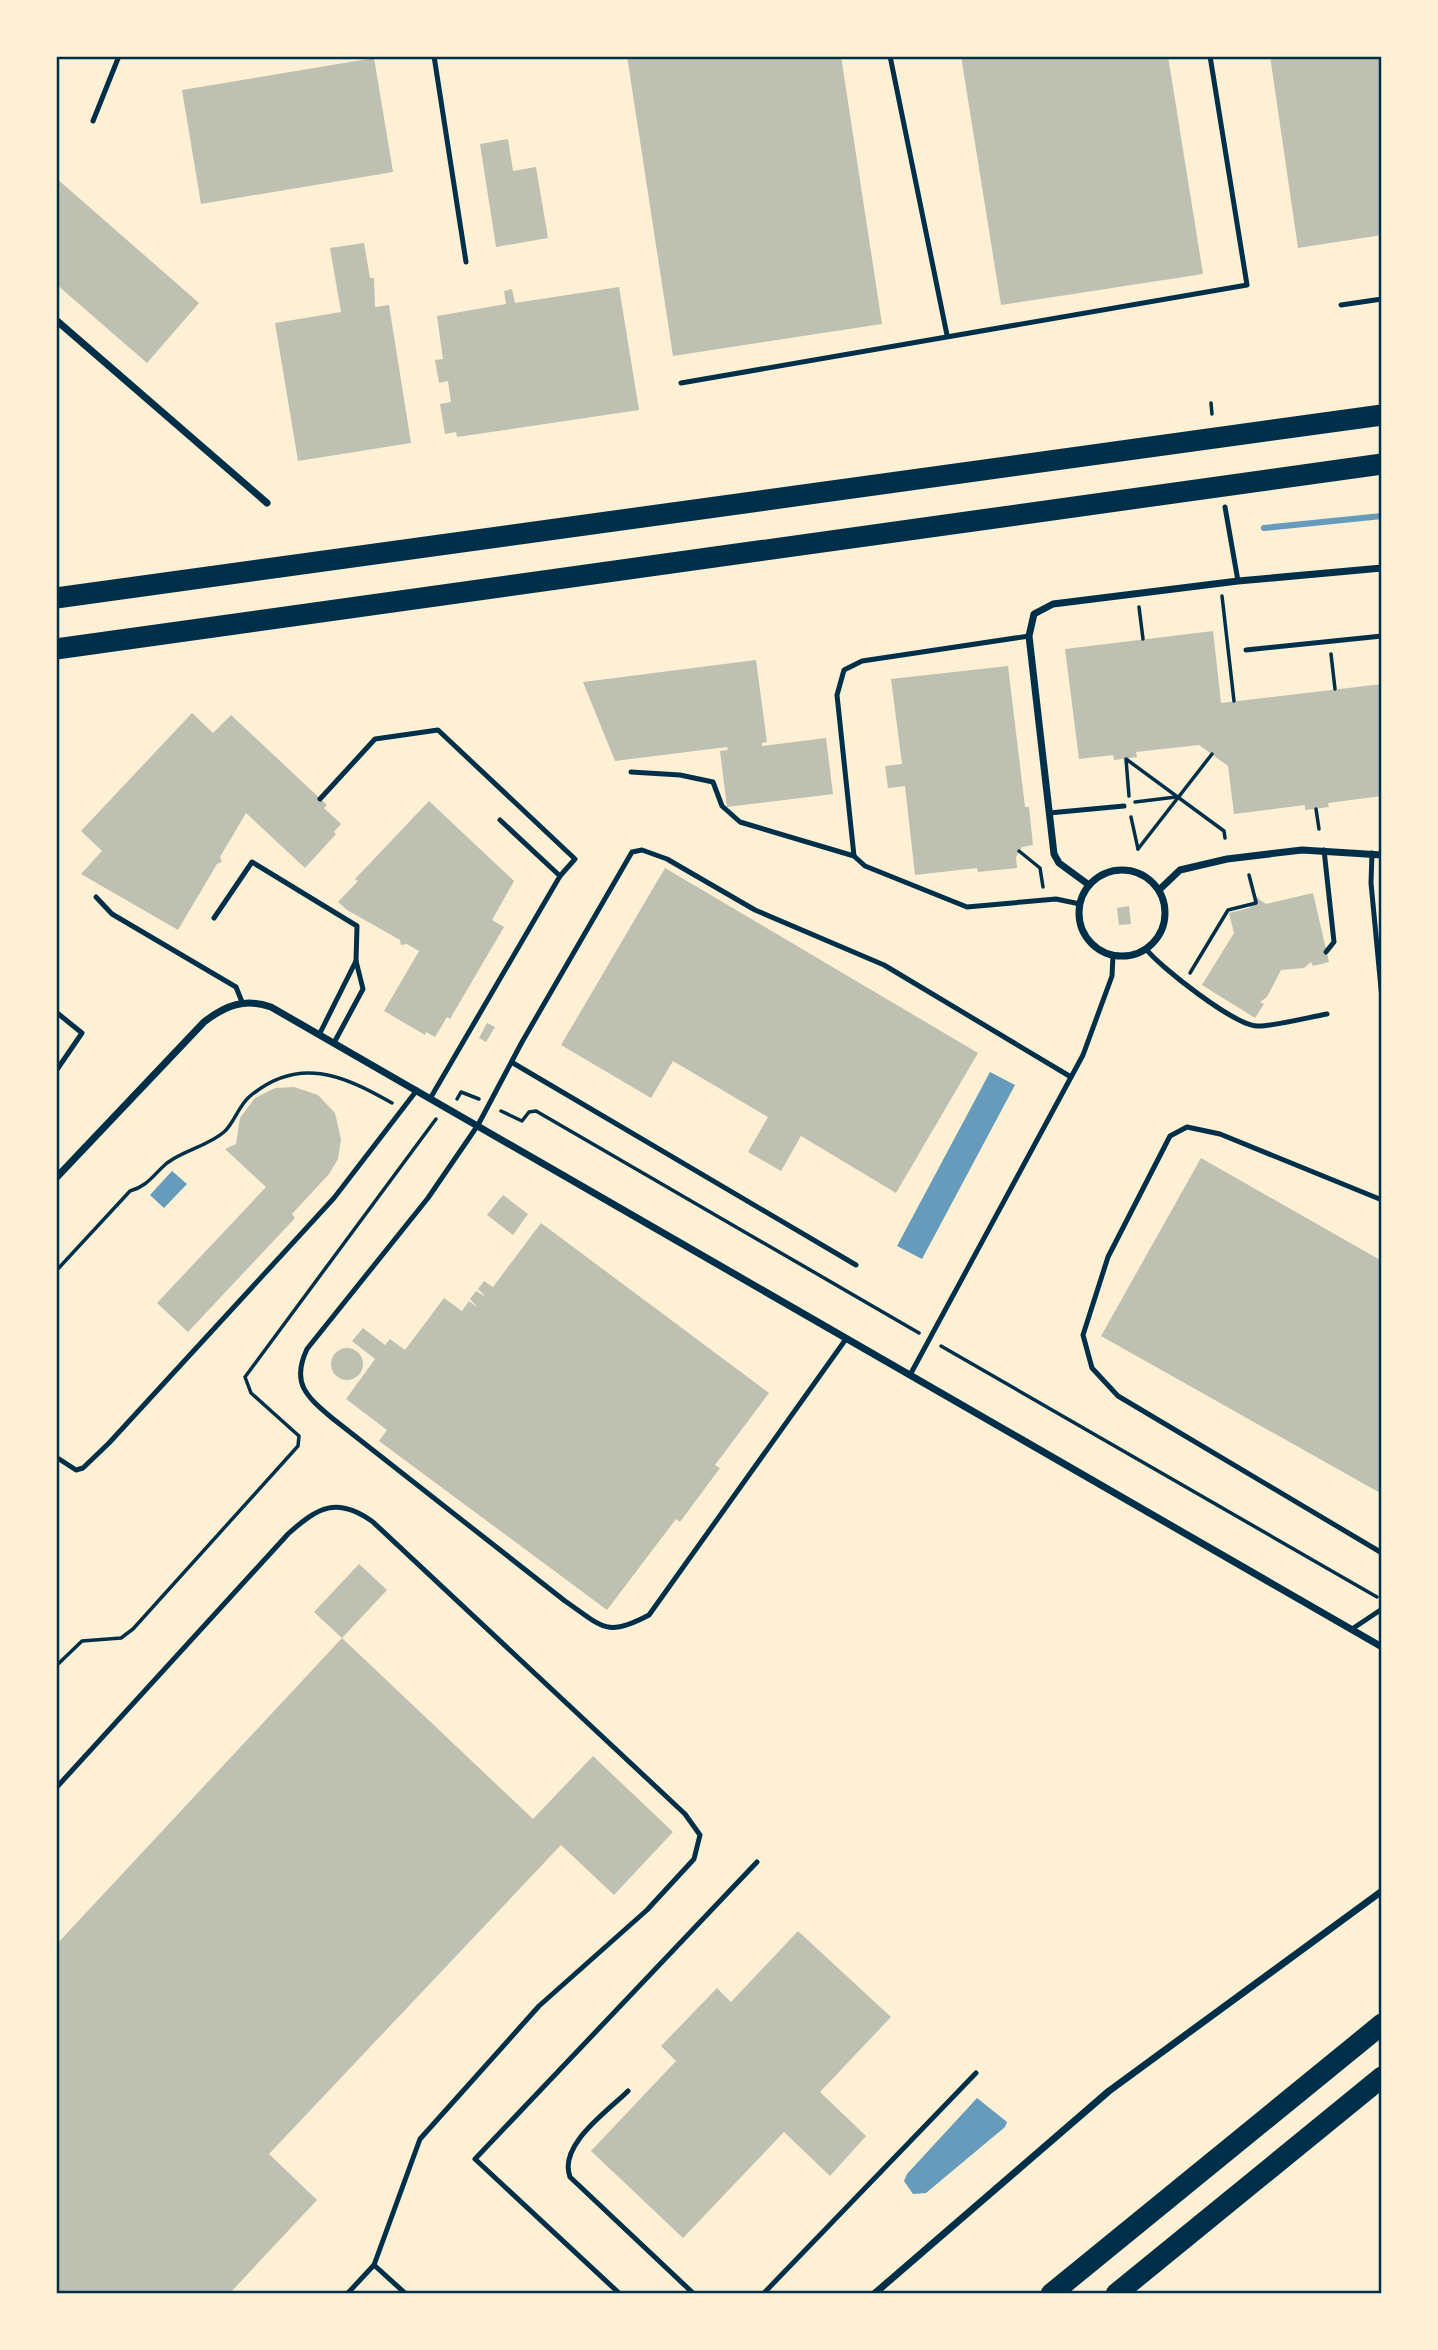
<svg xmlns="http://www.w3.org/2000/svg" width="1438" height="2350" font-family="Jost,sans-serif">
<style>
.water{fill:#669bbc}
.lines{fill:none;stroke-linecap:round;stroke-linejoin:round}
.stream{stroke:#669bbc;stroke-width:6}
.building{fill:#bec0b2}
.path{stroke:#003049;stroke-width:3.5}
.service{stroke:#003049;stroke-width:5}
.minor{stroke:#003049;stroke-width:7}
.motorway{stroke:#003049;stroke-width:21}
.neatline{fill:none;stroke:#003049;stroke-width:2.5}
</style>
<rect width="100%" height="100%" fill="#fdf0d5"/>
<!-- water -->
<g class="water">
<path d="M990,1072l25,13 -93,174 -25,-13z"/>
<path d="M172,1171l15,13 -23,24 -14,-13z"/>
<path d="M977,2098l30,24 -2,5 -79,66 -13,1 -9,-13 3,-7z"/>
</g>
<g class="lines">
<!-- stream -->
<path class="stream" d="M1264,528l118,-12"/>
</g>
<!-- building -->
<g class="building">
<path d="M627,56h214l41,268 -209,32z"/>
<path d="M961,56h207l35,218 -202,31z"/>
<path d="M1270,56h112v179l-84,13z"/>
<path d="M374,58l19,114 -192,32 -19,-114z"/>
<path d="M508,139l5,32 23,-4 12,71 -52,9 -16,-103z"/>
<path d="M56,178l143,125 -52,60 -91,-79z"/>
<path d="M364,243l6,35h4l1,29 14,-2 22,138 -113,18 -23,-138 66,-11 -11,-64z"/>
<path d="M619,287l20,123 -182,27 -1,-5 -11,2 -5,-30 11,-2 -3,-21 -9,2 -4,-23 8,-1 -6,-43 69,-12 -2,-13 8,-2 3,14z"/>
<path d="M1213,631l8,72 161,-19v112l-54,7 1,4 -24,3v-5l-71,9 -6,-48 -29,-21 -63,7 1,5 -23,3 -1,-5 -34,4 -14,-110z"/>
<path d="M756,660l11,82 -5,1v3l64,-8 7,56 -106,13 -7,-56 8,-1 -1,-3 -112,14 -32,-79z"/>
<path d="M1008,666l17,141h4l4,38 -11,2 -6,10 1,11 -39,4 -1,-4 -62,7 -10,-89 -17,2 -3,-22 17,-2 -11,-85z"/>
<path d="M192,713l21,20 18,-18 96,90 -3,3 17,16 -7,8 2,2 -31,34 -59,-55 -26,44 2,5 -5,2 -39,66 -97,-56 21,-23 -21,-20z"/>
<path d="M429,801l85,80 -22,39 12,7 -54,92 -3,-2 -12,20 -9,-5 -1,3 -41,-24 35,-60 -12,-7 -6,1 -1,-5 -53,-30 -9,-8 20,-21 -3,-2z"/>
<path d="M665,868l313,185 -82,140 -95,-57 -20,35 -33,-19 20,-35 -95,-56 -22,37 -90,-53z"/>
<path d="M1313,893l16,69 -16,4 -2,-4 -7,6 -23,2 -14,27 -7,5 4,2 -9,14 -53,-33 32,-52 -5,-20 20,-5 7,-11 10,7z"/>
<path d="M1129,906l2,18 -12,1 -2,-17z"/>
<path d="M487,1023l8,4 -9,15 -7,-4z"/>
<path d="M294,1087l24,8 17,18 6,26 -3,20 -9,15 -37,40 3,4 -107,114 -31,-29 109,-116 -41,-38 11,-5 4,-26 15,-20 20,-10z"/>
<path d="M1201,1158l181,103v233l-281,-158z"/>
<path d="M503,1195l25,19 -15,21 -26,-20z"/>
<path d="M541,1223l228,170 -54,72 5,3 -40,54 -4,-3 -69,91 -228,-169 8,-11 -41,-31 29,-40 -23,-18 11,-13 22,17 5,-6 15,11 39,-52 18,13 7,-10 9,7 -8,-9 6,-8 10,6 -8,-8 6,-8 9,6z"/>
<circle cx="347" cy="1364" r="16"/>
<path d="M359,1564l28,26 -45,48 -28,-26z"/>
<path d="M342,1638l191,181 60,-63 80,76 -59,63 -53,-50 -292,309 48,46 -88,94h-173v-349z"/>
<path d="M798,1931l93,86 -71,75 46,44 -36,40 -46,-44 -101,106 -92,-87 85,-90 -15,-15 56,-58 14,14z"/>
</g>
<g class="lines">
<!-- path -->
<g class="path">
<path d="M1211,403l1,11"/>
<path d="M1222,596l12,105"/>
<path d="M1139,607l4,32"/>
<path d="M1331,654l4,35"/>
<path d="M1129,796l-3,-37 98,72 1,7"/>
<path d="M1135,802l41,-5"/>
<path d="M1316,809l3,20"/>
<path d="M1131,817l7,32"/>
<path d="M1138,849l74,-95"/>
<path d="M1019,851l21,17 3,19"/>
<path d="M1249,875l7,27"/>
<path d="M1190,973l38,-63 28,-7"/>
<path d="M457,1099l4,-7 18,7"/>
<path d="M501,1111l21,10 7,-9 7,-1 383,222"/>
<path d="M56,1271l74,-80c18,-5 23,-16 37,-28 17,-13 41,-17 57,-31 10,-9 14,-25 25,-35 49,-42 94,-22 143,6"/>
<path d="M941,1346l436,251"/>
<path d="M56,1666l26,-25 39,-3 12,-9 165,-183 1,-10 -48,-43 -6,-16 191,-258"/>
</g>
<!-- service -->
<g class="service">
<path d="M434,56l32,206"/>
<path d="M890,56l57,279"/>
<path d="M93,121l26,-65"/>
<path d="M1341,305l41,-6"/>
<path d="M681,383l566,-98 -37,-229"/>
<path d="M1225,507l13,74"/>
<path d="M1029,636l-167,25 -18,9 -7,25 17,161 11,10 102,41 89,-8 24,5"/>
<path d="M1246,650l136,-14"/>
<path d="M631,772l49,3 33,7 9,24 18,16 114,34"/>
<path d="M320,799l55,-60 63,-9 137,129 -15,17 -129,221"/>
<path d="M1049,813l75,-7"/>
<path d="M500,820l60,56"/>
<path d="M1324,850l10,92 -8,10"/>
<path d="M1372,853l-1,30 11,116"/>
<path d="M96,897l16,17 124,73 6,15"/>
<path d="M214,918l38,-56 105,64 -1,35 7,28 -28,52"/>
<path d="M1146,949c14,18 88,76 111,77 14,1 53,-9 70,-12"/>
<path d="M56,1012l26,21 -26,38"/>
<path d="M320,1033l36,-72"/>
<path d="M513,1063l343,202"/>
<path d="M1382,1200l-162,-66 -33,-7 -17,9 -62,121 -25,78 9,33 26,28 264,157"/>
<path d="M846,1339l-197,276c-43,23 -46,12 -84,-14l-233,-183c-26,-22 -41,-35 -25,-69l121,-151 50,-73 44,-83 110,-190 10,-2 25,9 88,51 129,55 187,112"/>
<path d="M910,1375l173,-320 29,-79 1,-21"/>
<path d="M56,1457l20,13 7,-2 26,-25 225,-245 83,-108"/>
<path d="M1352,1629l30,-20"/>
<path d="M56,1788l232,-254c30,-27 49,-38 85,-12l312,292 15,21 -6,24 -47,51 -108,96 -119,133 -46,126 -27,29"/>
<path d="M628,2091c-21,21 -70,54 -58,86l124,117"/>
<path d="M374,2265l32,29"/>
<path d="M620,2294l-145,-135 282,-297"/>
<path d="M763,2294l213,-221"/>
</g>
<!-- minor -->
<g class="minor">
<path d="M56,320l211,183"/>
<circle cx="1122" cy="913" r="43"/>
<path d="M1089,885l-30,-22 -5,-9 -25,-218 5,-22 19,-10 185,-23 144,-13"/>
<path d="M1159,890l21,-20 47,-11 75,-9 80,5"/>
<path d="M56,1178l148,-156c22,-17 41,-24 67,-15l1111,640"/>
<path d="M874,2294l235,-203 273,-200"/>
</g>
<!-- motorway -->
<g class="motorway">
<path d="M56,598l1326,-183"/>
<path d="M56,649l1326,-185"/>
<path d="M1051,2294l331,-270"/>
<path d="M1116,2294l266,-217"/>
</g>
</g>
<!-- border -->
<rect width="1438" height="2350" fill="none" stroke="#fdf0d5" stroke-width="116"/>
<rect x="58" y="58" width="1322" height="2234" class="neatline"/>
</svg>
